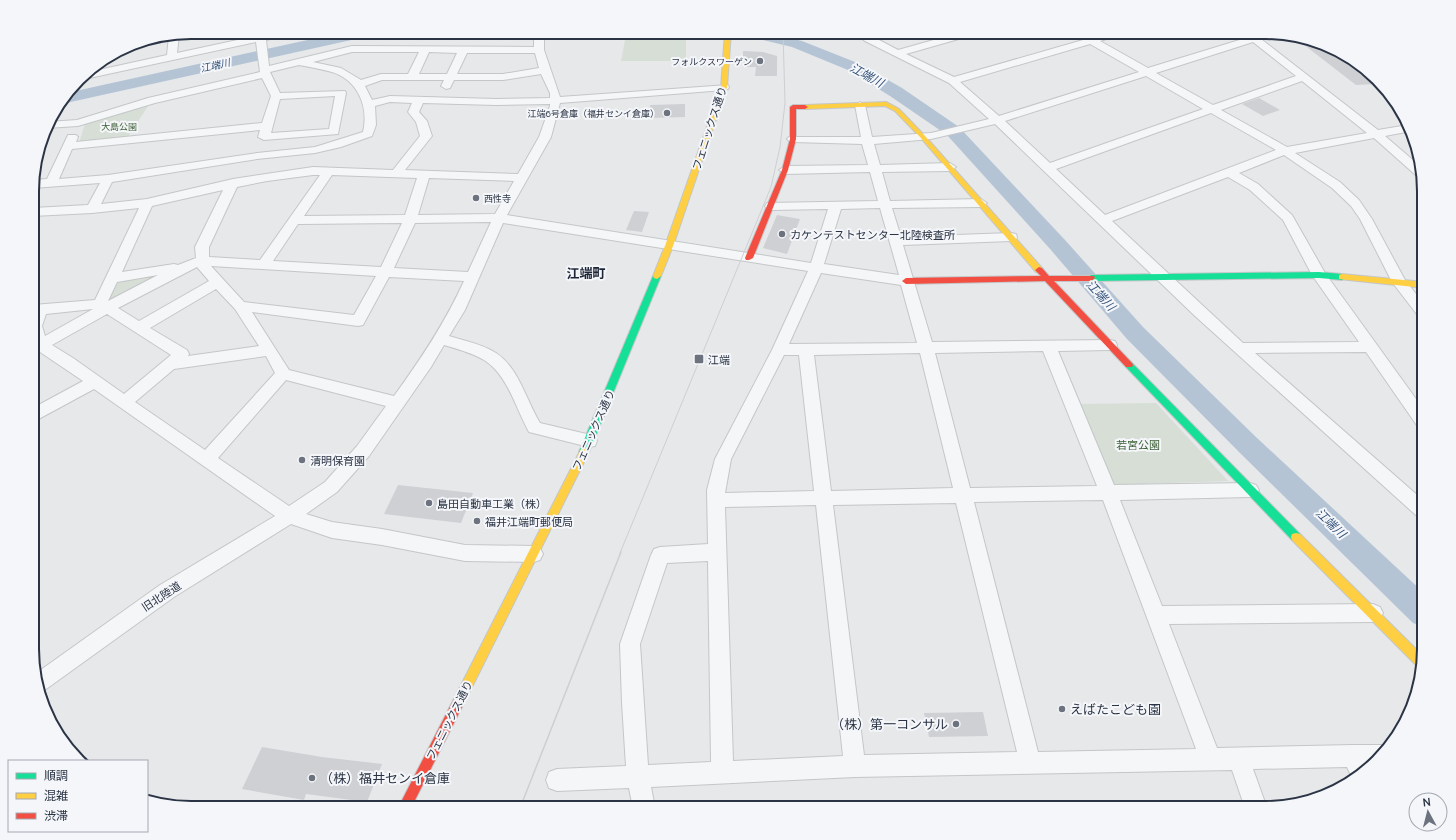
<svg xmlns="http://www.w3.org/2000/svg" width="1456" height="840" font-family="Manrope,'Noto Sans JP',sans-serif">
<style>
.green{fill:#d6ded6}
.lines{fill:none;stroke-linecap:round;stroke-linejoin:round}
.river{fill:#b4c4d5;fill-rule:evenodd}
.building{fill:#ced0d3}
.street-casing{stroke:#c4c6c8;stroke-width:2}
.fast-casing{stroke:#c4c6c8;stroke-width:2}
.slow-casing{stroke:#c4c6c8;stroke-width:2}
.jam-casing{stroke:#c4c6c8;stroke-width:2}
.street{fill:#f5f6f7;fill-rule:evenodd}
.fast{fill:#16e098;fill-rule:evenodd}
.slow{fill:#ffcf43;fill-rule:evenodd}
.jam{fill:#f24e42;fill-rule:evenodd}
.tram-far1{stroke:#cecfd2;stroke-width:1}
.tram{stroke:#cecfd2;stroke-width:1.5}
.poi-dot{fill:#6c737f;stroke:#f4f6f9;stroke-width:1.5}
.labels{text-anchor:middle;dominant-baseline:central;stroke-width:4;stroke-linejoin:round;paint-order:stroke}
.far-poi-label{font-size:9px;fill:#2b3445;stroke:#f4f6f9;text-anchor:end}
.far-park-label{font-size:9px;fill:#3f6138;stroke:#f4f6f9}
.far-water-label{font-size:10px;font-style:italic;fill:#34527a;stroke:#f4f6f9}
.street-label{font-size:11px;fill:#2b3445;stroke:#f4f6f9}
.poi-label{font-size:11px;fill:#2b3445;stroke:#f4f6f9;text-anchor:start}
.park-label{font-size:11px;fill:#3f6138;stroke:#f4f6f9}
.water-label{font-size:12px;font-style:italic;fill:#34527a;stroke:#f4f6f9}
.quarter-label{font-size:13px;font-weight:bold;fill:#1d2536;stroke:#f4f6f9}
.near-poi-label{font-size:13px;fill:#2b3445;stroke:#f4f6f9;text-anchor:start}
.rim{fill:none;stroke:#2b3445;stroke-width:2}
</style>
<rect width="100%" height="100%" fill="#e6e8ea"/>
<!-- green -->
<g class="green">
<path d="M626,35h60v26h-65z"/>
<path d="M148,106l-21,32 -48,5 7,-22z"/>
<path d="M178,269l-35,18 -36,14 11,-20z"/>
<path d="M1156,403l72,78 -116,4 -34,-81z"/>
</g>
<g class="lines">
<!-- river -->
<g class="river">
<path d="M344,32h29l-3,3 -5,2 -299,66 -3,-1 8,-10z"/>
<path d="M739,32h27l36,9 58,23 42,24 57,39 106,113 78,87 114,111 167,155v34l-11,-4 -174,-171 -112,-113 -76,-89 -104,-115 -57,-39 -42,-26 -56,-23 -50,-12z"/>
</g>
</g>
<!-- building -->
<g class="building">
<path d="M1319,43l25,10 33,31 -21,1 -53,-41z"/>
<path d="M743,51l20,1 14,4v20h-22l1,-9h-13z"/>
<path d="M1259,98l21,12 -17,6 -21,-12z"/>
<path d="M685,104v13l-36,1 1,-13z"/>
<path d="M634,211l15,1 -7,20 -16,-2z"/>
<path d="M777,215l23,4 -13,35 -24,-6z"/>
<path d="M398,485l75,8 -12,30 -77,-9z"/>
<path d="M983,712l5,24 -59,1 -5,-24z"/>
<path d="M262,747l60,10 60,7 -15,38 -61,-8 -2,6 -62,-11z"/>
</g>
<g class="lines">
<!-- street casing -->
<g class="street-casing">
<path id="street" d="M255,32h10v2l28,-2 -2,2 -25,6 3,26 83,-20 182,1v-15h10v18l16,47 168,-12 1,2 -1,2 -4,1 -164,13 -9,34 -44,78 304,48 17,-54 -57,1 -4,-1 -2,-3 2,-3 111,-2 -8,-29 -85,2 -6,-4 6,-4 83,-1 -6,-21 -69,-2 -4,-1 -2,-2 2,-2h72l-6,-32 5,-3 5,3 7,32 59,-4 58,-14 -40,-36 -84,-42 -13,-9h12l34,18 64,-18h16l-2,2 -70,20 48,23 129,-37 -11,-8h12l8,5 17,-5h15l-2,2 -22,7 48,27 98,-30 -5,-4 2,-2h7l5,3 8,-3 12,1 -14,6 117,91 30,-5 3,6 -26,5 36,31 2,12 -4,-1 -45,-40 -79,15 45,29 19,18 13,19 33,61 19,24v15l-5,-2 -27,-35 -32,-63 -9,-13 -19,-18 -48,-33 -45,18 19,11 34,31 33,58 99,137v19l-6,-2 -52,-75 -111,1 169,148v18l-6,-2 -223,-201 -200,-192 -64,15 -57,5 6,21 70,-2 6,4 -6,4 -68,1 8,29 91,-2 6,4 -6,4 -89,1 9,29 110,-4 5,1 1,3 -1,3 -5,1 -108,4 29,97 178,-2 5,1 2,4 -2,4 -5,1 -52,1 56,134 136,-2 6,2 3,5 -3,5 -6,2 -130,3 42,106 211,-2 7,3 3,6 -3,6 -7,3 -204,2 48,124 136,-3h29l6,3 -11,13 -24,19 -6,-13 -94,2 14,39h-22l-13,-38 -377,7 -204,10 4,21h-22l-4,-20 -72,3 -8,-3 -3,-8 3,-8 8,-3 69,-3 -4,-63 -2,-59 31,-89 3,-6 6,-2 48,-3 -1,-54 8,-31 57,-109 36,-79 -305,-48 -38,87 -16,26c16,5 33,8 47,17 23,15 30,47 44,70l55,13 2,5 -2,5 -6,1 -60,-15c-13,-23 -21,-57 -45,-72 -12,-7 -26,-11 -40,-15l-13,22 -62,89 -32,36 -31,22 26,8 50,7 83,16 69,1 6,2 3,6 -3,6 -6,2 -69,-1 -83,-16 -50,-7 -41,-14 -117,73 -132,95 -7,-18 125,-89 115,-69 -181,-127 -61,33v-14l50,-27 -43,-29 -7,2v-49l62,-5 44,-92 -47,5 -59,3v-8l55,-3 12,-22 -67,5v-8l14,-1 21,-44h8l2,2 -2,5 186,-19 9,-27 -9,-18 -107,25 -77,23 -31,2 1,-6 29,-2 71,-22 112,-26 -4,-30 -176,38 5,-7 82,-18 2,-19 10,-1 -2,18 79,-17zM1253,42l43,34 -83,29 -57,-32zM1090,44l49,28 -140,44 -39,-34zM352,52h67l-11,22h-27l-20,6 -20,-12 -28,-6zM429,52l28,1 -10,21h-28zM467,53h68l4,15 -36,6h-46zM299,65c11,2 23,4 33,7 26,8 37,35 31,60l-48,15 -58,6 -149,22 -49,4 13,-30 188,-19 -2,7 6,3 74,-6 8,-41 -1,-2 -65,2 -10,-21zM541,74l9,19v5l-54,1 -106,-3 -18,4 -7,-14 17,-6h62l-3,6 5,3 4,-1 4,-8h49zM1146,76l57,33 -153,54 -45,-42zM1302,81l65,52 -80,14 -66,-37zM335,96l-6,33 -58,4 9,-34zM390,102l22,1 -4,9 8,10 4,14 -27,34 -80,-3 -80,12 -86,20 -46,5 11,-22 145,-23 58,-6 26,-6 31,-11 4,-11 -1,-19zM423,103l73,2 54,-1v2l-11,31 -21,37 -113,-4 27,-34 -5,-15 -8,-9zM1211,113l65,37 -171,65 -49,-46zM313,175h7l-60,85 -51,-3v-10l28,-60 30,-6zM332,175l85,3 -12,37 -101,1zM1228,177l22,13 33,30 29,55 47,67 -116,1 -131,-122zM429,178l85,3 -19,33 -77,1zM223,190l-28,57 1,11 -18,7 -4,-1 -52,8 30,-66zM880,208l19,67 -75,-11 17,-55zM491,222l-23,50 -74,-4 21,-45zM402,223l-21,44 -108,-6 25,-37zM211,266l165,10 -22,39 -110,-13zM197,267l12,14 -70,40 -21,-13zM821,273l80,12 16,58 -128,1zM158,275l-50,26 9,-19zM389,277l75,4c-19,42 -43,78 -70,115l-105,-26 -37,-58 106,14 5,-1zM216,289l19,20 24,37 -71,10 1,-2 -2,-4 -37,-22zM93,309l-48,27 -3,-10 4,-12zM107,314l64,41 -47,39 -51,-36 -21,-13zM1043,351l54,135 -127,2 -35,-135zM920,353l33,135 -122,3 -17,-136zM784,355h15l15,136 -89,2 6,-34zM266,356l9,17 -70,77 -70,-48 39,-33zM286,380l100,26 -29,40 -32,36 -36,24 -71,-48zM1103,500l93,249 -158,3 -64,-250zM956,503l61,249 -153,3 -31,-250zM816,505l27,251 -110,5 -8,-254zM708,561l3,201 -63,3 -8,-121 27,-81z"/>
</g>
<!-- fast casing -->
<g class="fast-casing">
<g id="fast">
<path d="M1319,272l23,2 4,3 -4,3 -23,-2 -228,3 -4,-3 4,-3z"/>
<path d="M657,273l4,3 -72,176 -2,3h-6l-2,-3 74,-176z"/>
<path d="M1129,362l3,1 168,171 1,3 -1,3 -4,1 -4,-1 -166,-173 -1,-2 1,-2z"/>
</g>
</g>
<!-- slow casing -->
<g class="slow-casing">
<g id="slow">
<path d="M725,32h6l-4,55 -54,159 -12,30 -4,3 -3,-1 -1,-2 12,-30 56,-159z"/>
<path d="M89,70l-1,7h-4l-1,-1z"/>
<path d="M886,102l13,7 26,27 117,132v4h-6l-115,-134 -26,-27 -10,-5 -80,3 -3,-2 3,-2z"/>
<path d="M1342,274l82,8v6l-85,-9v-4z"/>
<path d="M584,448l3,1 2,3 -122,245 -4,2 -4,-2 -2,-4 2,-4 122,-240z"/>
<path d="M1296,533l4,1 124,123 -3,11 -3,-1 -126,-127 -1,-3 1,-3z"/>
</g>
</g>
<!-- jam casing -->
<g class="jam-casing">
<g id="jam">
<path d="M793,105h12l3,2 -3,2h-9v30l-8,31 -35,88 -4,2h-3l-1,-2 37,-88 8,-31v-32z"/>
<path d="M1039,267l3,1 7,8h45l1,2 -4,3h-37l78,82 1,2 -1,2h-6l-81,-86 -139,3 -4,-3 4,-3 135,-2 -6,-6z"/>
<path d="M463,687l4,2 2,4 -2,4 -56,111h-13l61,-119z"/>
</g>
</g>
<!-- street -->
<use href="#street" class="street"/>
<!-- fast -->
<use href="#fast" class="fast"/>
<!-- slow -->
<use href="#slow" class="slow"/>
<!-- jam -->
<use href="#jam" class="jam"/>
<!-- tram-far1 -->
<path class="tram-far1" d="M620,553l151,-366 9,-40 5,-44 -2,-71"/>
<!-- tram -->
<path class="tram" d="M520,808l101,-256"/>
</g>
<!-- markers -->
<g class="poi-dot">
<circle cx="760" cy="61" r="4"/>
<circle cx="667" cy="113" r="4"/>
<circle cx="476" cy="198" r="4"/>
<circle cx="782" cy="234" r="4"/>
<rect x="694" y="354" width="10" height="10" rx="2"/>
<circle cx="302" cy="460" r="4"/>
<circle cx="429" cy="503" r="4"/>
<circle cx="477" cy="521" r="4"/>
<circle cx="1062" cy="709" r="4"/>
<circle cx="956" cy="724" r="4"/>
<circle cx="312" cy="778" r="4"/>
</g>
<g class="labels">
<!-- far-poi labels -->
<g class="far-poi-label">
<text x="752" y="61">フォルクスワーゲン</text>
<text x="659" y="113">江端6号倉庫（福井センイ倉庫）</text>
<text x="484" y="198" text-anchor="start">西性寺</text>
</g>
<!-- far-park labels -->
<g class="far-park-label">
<text x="119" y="126">大島公園</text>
</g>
<!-- far-water labels -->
<g class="far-water-label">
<text transform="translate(215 65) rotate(-12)">江端川</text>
</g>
<!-- street labels -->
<g class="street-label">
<text transform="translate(709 128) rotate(-72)">フェニックス通り</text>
<text transform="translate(593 430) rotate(-66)">フェニックス通り</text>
<text transform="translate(161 596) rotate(-33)">旧北陸道</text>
<text transform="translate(449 720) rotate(-63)">フェニックス通り</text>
</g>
<!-- poi labels -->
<g class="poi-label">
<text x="790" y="234">カケンテストセンター北陸検査所</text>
<text x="708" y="359">江端</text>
<text x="310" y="460">清明保育園</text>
<text x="437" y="503">島田自動車工業（株）</text>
<text x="485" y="521">福井江端町郵便局</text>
</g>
<!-- park labels -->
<g class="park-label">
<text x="1138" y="444">若宮公園</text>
</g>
<!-- water labels -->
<g class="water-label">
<text transform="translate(867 75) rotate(29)">江端川</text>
<text transform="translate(1101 295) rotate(48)">江端川</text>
<text transform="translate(1331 523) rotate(44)">江端川</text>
</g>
<!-- quarter labels -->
<g class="quarter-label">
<text x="586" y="273">江端町</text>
</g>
<!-- near-poi labels -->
<g class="near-poi-label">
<text x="1070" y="709">えばたこども園</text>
<text x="948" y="724" text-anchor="end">（株）第一コンサル</text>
<text x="320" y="778">（株）福井センイ倉庫</text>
</g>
</g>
<!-- crop -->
<path d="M0 0H1456V840H0ZM191 39H1265A152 152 0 0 1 1417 191V649A152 152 0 0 1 1265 801H191A152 152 0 0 1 39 649V191A152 152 0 0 1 191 39Z" fill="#f4f6f9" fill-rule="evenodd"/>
<path class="rim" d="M191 39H1265A152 152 0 0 1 1417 191V649A152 152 0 0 1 1265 801H191A152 152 0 0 1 39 649V191A152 152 0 0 1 191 39Z"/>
<!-- legend -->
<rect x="8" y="760" width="140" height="72" fill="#f4f6f9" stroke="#a4a8b1"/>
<rect x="16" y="773" width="20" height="6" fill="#16e098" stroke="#a4a8b1"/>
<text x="44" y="780" font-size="12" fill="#2b3445">順調</text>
<rect x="16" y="793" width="20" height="6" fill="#ffcf43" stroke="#a4a8b1"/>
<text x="44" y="800" font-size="12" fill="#2b3445">混雑</text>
<rect x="16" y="813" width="20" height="6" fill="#f24e42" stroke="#a4a8b1"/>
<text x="44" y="820" font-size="12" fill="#2b3445">渋滞</text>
<!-- north arrow -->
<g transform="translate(1428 812) rotate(353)"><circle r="19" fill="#f4f6f9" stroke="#a4a8b1"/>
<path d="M0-3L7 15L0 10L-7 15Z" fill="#6c737f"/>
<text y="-6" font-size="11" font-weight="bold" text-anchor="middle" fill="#2b3445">N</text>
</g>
</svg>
